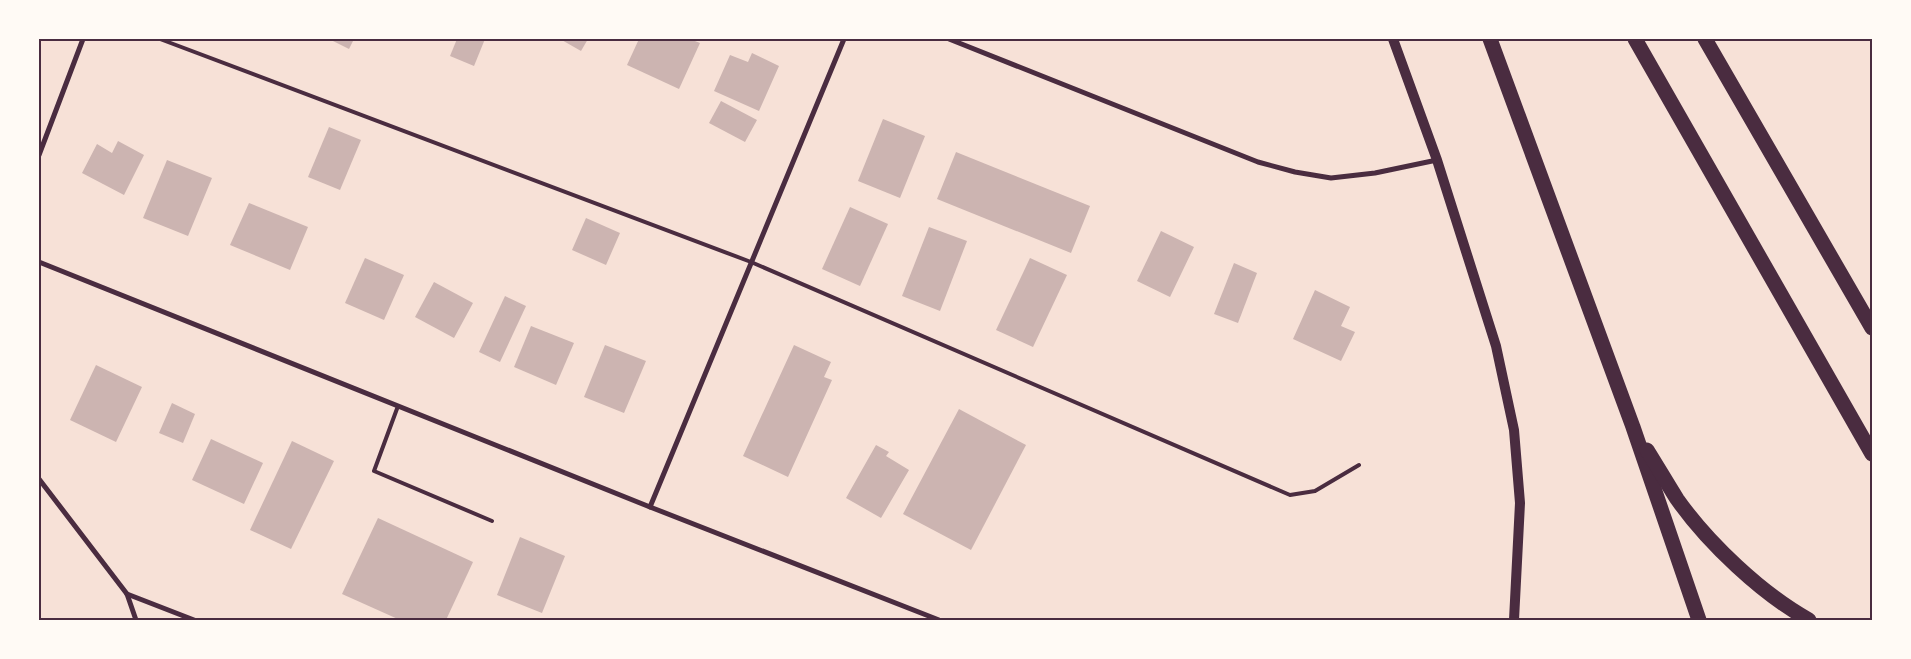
<svg xmlns="http://www.w3.org/2000/svg" width="1911" height="659" font-family="Raleway,sans-serif">
<style>
.building{fill:#ccb4b1}
.lines{fill:none;stroke-linecap:round;stroke-linejoin:round}
.service{stroke:#4a2c40;stroke-width:4}
.minor{stroke:#4a2c40;stroke-width:5}
.secondary{stroke:#4a2c40;stroke-width:10}
.motorway{stroke:#4a2c40;stroke-width:15}
.neatline{fill:none;stroke:#4a2c40;stroke-width:2}
</style>
<rect width="100%" height="100%" fill="#f7e1d7"/>
<!-- building -->
<g class="building">
<path d="M329,39h25l-5,10z"/>
<path d="M457,39h28l-11,27 -24,-10z"/>
<path d="M560,39h28l-7,12z"/>
<path d="M639,39h51l10,4 -21,46 -52,-24z"/>
<path d="M752,53l27,13 -20,45 -45,-20 16,-36 18,7z"/>
<path d="M721,101l36,19 -12,22 -36,-19z"/>
<path d="M883,119l42,17 -25,62 -42,-17z"/>
<path d="M329,127l32,13 -21,50 -32,-13z"/>
<path d="M118,141l26,14 -20,40 -42,-22 15,-29 15,9z"/>
<path d="M956,152l134,54 -19,47 -134,-54z"/>
<path d="M167,160l45,18 -24,58 -45,-18z"/>
<path d="M249,203l59,24 -18,43 -60,-25z"/>
<path d="M850,207l38,17 -28,62 -38,-17z"/>
<path d="M586,218l34,15 -14,32 -34,-15z"/>
<path d="M929,227l38,14 -27,70 -38,-15z"/>
<path d="M1161,231l33,16 -24,50 -33,-16z"/>
<path d="M365,258l39,17 -20,45 -39,-17z"/>
<path d="M1030,258l37,17 -34,72 -37,-17z"/>
<path d="M1234,263l23,10 -19,50 -24,-9z"/>
<path d="M434,282l39,21 -19,35 -39,-21z"/>
<path d="M1315,290l35,17 -9,19 14,6 -14,29 -48,-22z"/>
<path d="M505,296l21,10 -26,56 -21,-10z"/>
<path d="M531,326l43,17 -18,42 -42,-18z"/>
<path d="M605,345l41,16 -22,52 -40,-16z"/>
<path d="M794,345l37,17 -7,15 8,3 -44,97 -45,-21z"/>
<path d="M96,365l46,22 -26,55 -46,-22z"/>
<path d="M172,403l23,11 -12,29 -24,-10z"/>
<path d="M959,409l67,36 -55,105 -68,-36z"/>
<path d="M211,439l52,24 -19,41 -52,-24z"/>
<path d="M292,441l42,20 -43,88 -41,-19z"/>
<path d="M876,445l13,7 -3,4 23,14 -28,48 -35,-20z"/>
<path d="M378,518l95,44 -27,58h-46l-58,-26z"/>
<path d="M520,537l45,19 -23,57 -45,-18z"/>
</g>
<g class="lines">
<!-- service -->
<g class="service">
<path d="M160,39l591,223 539,233 25,-4 44,-26"/>
<path d="M398,406l-24,65 118,50"/>
</g>
<!-- minor -->
<g class="minor">
<path d="M949,39l309,123 37,10 36,6 44,-5 62,-13"/>
<path d="M39,155l44,-116"/>
<path d="M39,262l611,245 289,113"/>
<path d="M39,479l88,115 9,26"/>
<path d="M650,507l194,-468"/>
<path d="M127,594l67,26"/>
</g>
<!-- secondary -->
<path class="secondary" d="M1393,39l44,121 59,186 18,84 6,73 -6,117"/>
<!-- motorway -->
<g class="motorway">
<path d="M1490,39l143,388 66,193"/>
<path d="M1635,39l237,415"/>
<path d="M1705,39l167,289"/>
<path d="M1647,450c10,16 20,33 30,49 31,44 85,95 132,121"/>
</g>
</g>
<!-- border -->
<rect width="1911" height="659" fill="none" stroke="#fffaf5" stroke-width="80"/>
<rect x="40" y="40" width="1831" height="579" class="neatline"/>
</svg>
